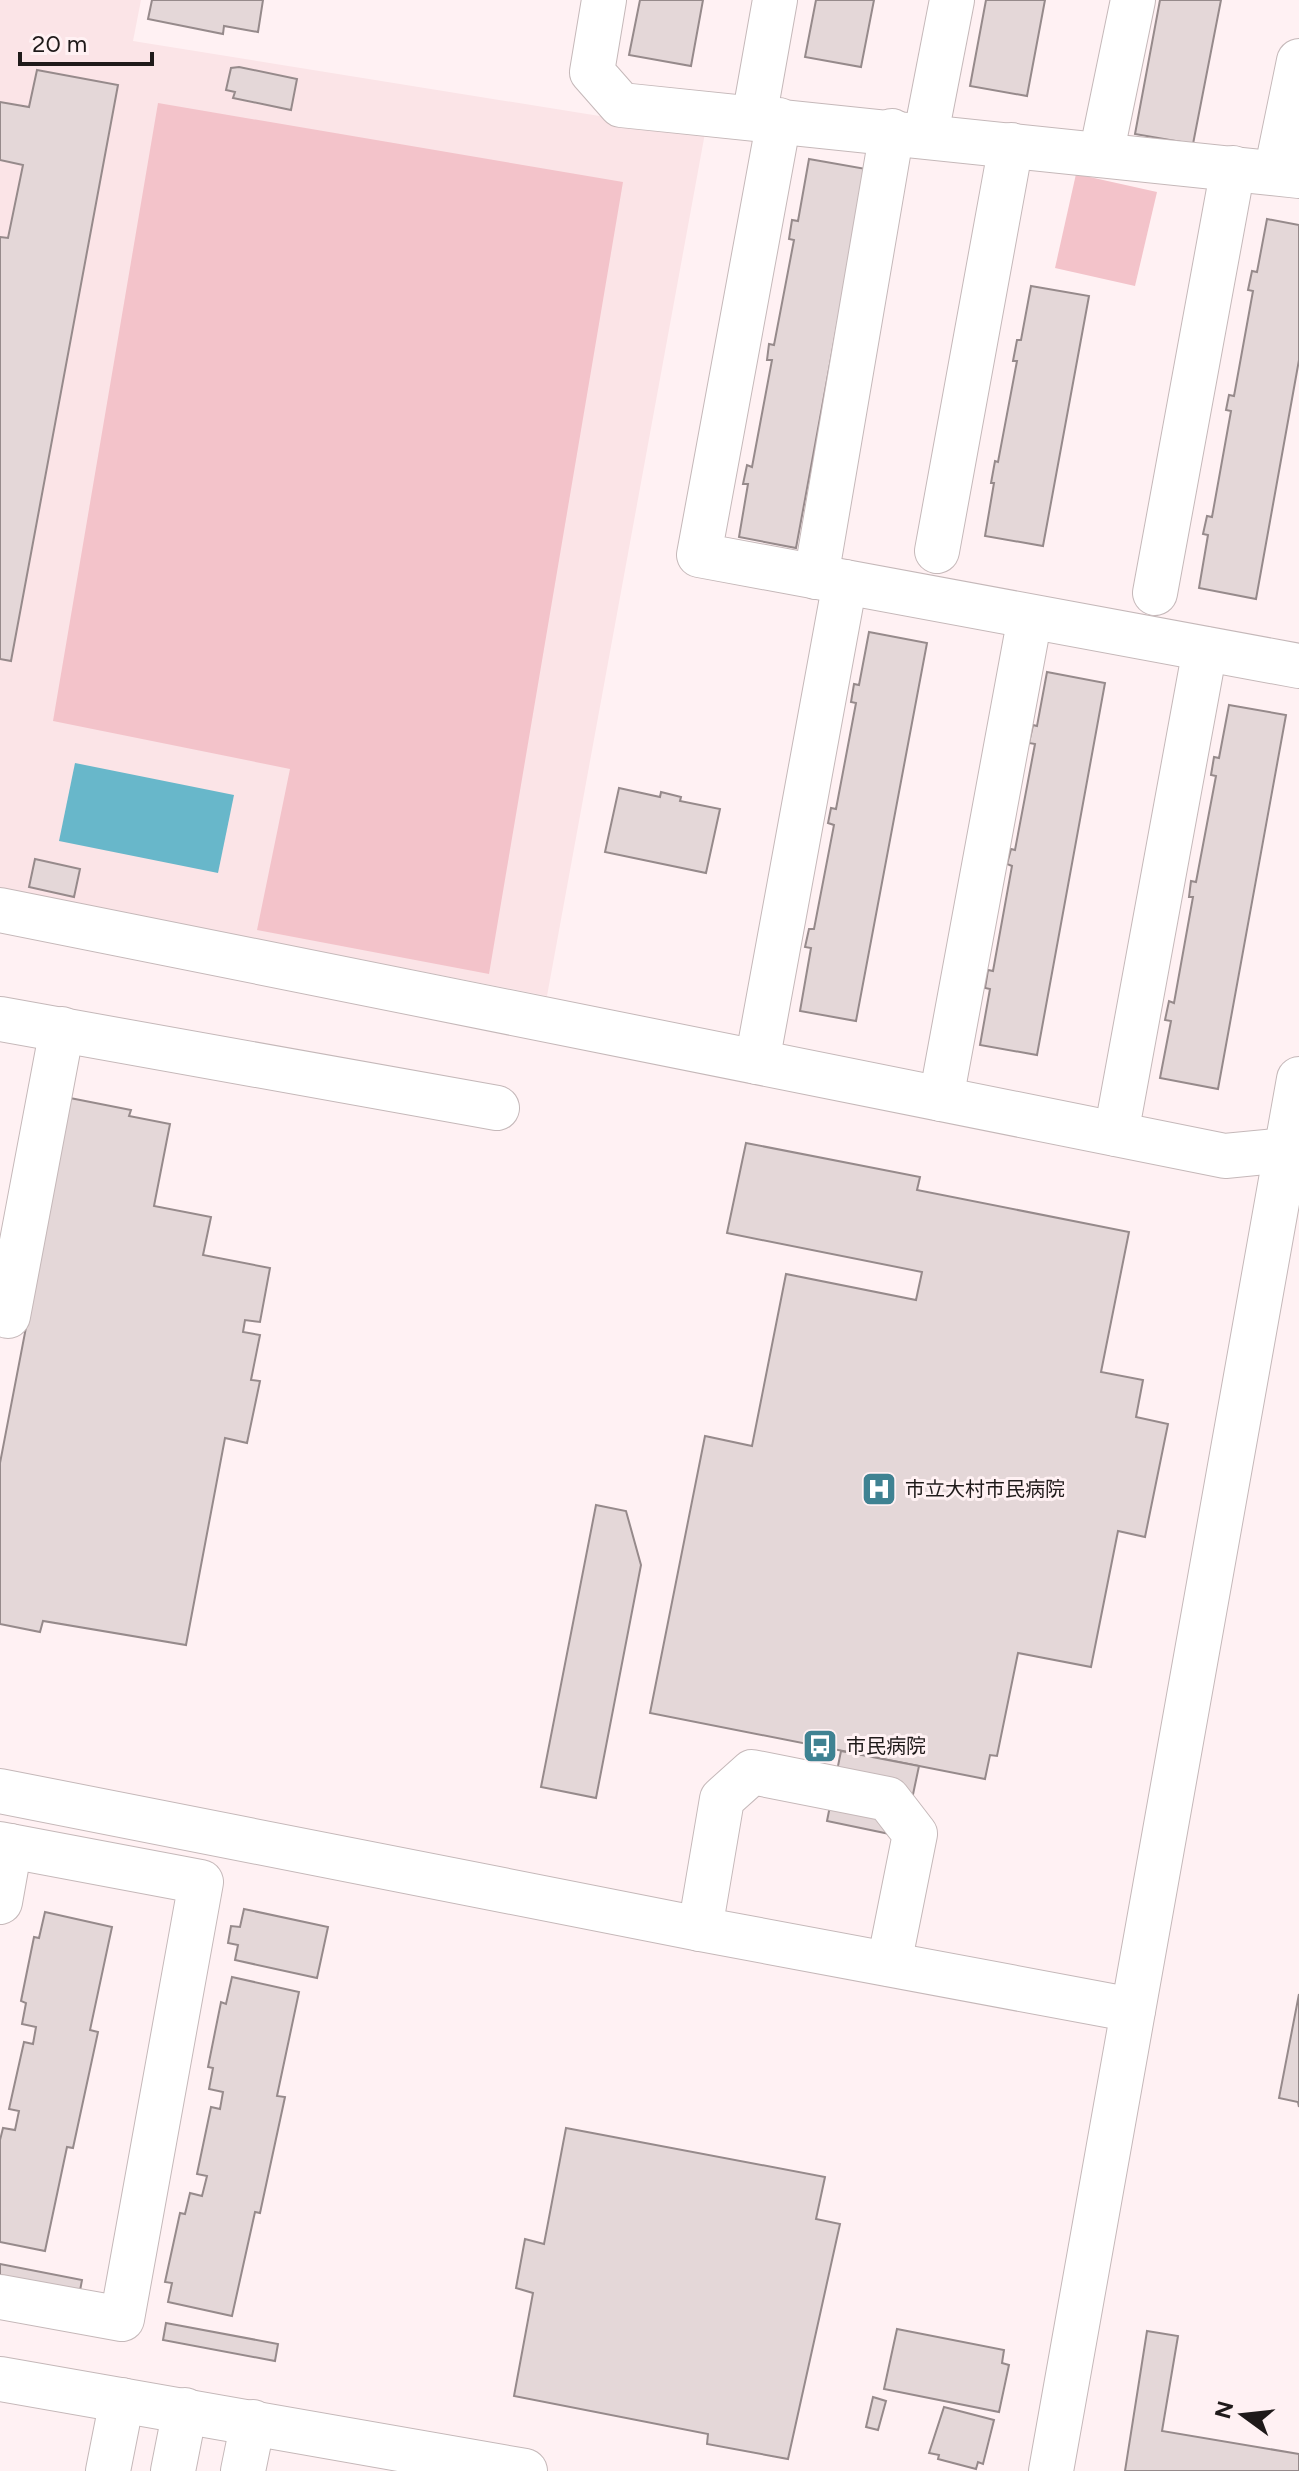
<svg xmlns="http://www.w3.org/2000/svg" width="1299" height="2471" font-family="Figtree,'Noto Sans JP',sans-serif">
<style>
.built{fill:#fbe4e7}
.green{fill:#f3c3ca}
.water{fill:#68b7ca}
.building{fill:#e4d7d8;stroke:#968a8b;stroke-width:2}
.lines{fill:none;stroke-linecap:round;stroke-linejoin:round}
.minor-casing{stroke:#c5b8b9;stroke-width:46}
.minor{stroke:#fff;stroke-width:44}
.labels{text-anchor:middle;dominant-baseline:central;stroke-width:6;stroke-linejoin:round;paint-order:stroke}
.poi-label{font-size:20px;fill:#1f1a1a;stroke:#fff1f3;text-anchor:start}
</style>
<rect width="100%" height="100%" fill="#fff1f3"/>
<!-- built -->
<path class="built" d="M0,0h141l-8,41 572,92 -158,863 -547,-107z"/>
<!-- green -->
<g class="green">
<path d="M158,103l465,79 -134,792 -232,-44 33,-161 -237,-48z"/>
<path d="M1076,174l81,18 -22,94 -80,-18z"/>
</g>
<!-- water -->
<path class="water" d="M75,763l159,32 -16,78 -159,-32z"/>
<!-- building -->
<g class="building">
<path d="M152,0h111l-5,32 -34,-6 -1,8 -75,-15z"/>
<path d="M640,0h63l-12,66 -62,-11z"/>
<path d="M816,0h58l-13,67 -56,-10z"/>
<path d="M986,0h59l-18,96 -57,-10z"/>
<path d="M1160,0h61l-28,144 -58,-10z"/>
<path d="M239,67l58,12 -6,31 -58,-12 2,-6 -9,-2 5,-22z"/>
<path d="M37,70l81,15 -107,576 -11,-2v-422l8,1 15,-73 -23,-5v-58l29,5z"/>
<path d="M809,159l57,10 -70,379 -57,-11 9,-53h-5l4,-19 5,2 20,-107h-5l2,-16 5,1 20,-105 -5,-1 3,-19 6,1z"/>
<path d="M1267,219l32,6v135l-43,239 -57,-11 9,-53 -5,-1 4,-18 5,1 19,-106 -5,-1 3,-15 5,1 19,-105 -5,-1 4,-19 5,1z"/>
<path d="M1031,286l58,10 -46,250 -58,-10 9,-53h-3l4,-22 3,1 19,-101h-4l4,-21h4z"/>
<path d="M869,632l58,11 -71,378 -56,-10 11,-63 -6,-1 4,-18h5l20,-104 -6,-2 3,-15 5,1 20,-106 -5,-1 3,-18 5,1z"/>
<path d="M1047,672l58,11 -68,372 -57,-10 10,-56 -5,-1 3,-18 5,1 19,-105 -5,-2 4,-15 4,1 20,-106 -6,-1 4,-18 4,1z"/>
<path d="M1229,705l57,10 -68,374 -58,-11 11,-57 -6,-1 4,-19 5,2 19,-106h-4l2,-16 5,1 20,-106 -5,-1 3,-18 5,1z"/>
<path d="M619,788l41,9 1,-5 20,5 -1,4 40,8 -14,64 -101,-21z"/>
<path d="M35,859l45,10 -6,28 -45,-10z"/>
<path d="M70,1098l61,12 -2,6 41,8 -16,82 57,11 -8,38 67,13 -10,54 -15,-2 -2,12 17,3 -9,45 9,1 -13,62 -22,-5 -39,207 -143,-24 -3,11 -40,-8v-161z"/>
<path d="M746,1143l174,34 -3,13 212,42 -28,140 42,8 -7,37 32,7 -23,113 -27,-6 -27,136 -73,-14 -21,103 -7,-1 -5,24 -335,-66 55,-277 47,10 34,-172 130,26 6,-28 -195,-39z"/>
<path d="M596,1505l30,6 15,54 -45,233 -55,-11z"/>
<path d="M841,1751l78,15 -15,71 -77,-16z"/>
<path d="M244,1909l84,18 -11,51 -82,-18 3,-15 -10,-2 3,-17 9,1z"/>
<path d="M45,1912l67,15 -22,103 8,2 -25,116 -6,-1 -22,104 -45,-9v-102l3,-12 12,2 4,-19 -10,-2 15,-67 9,2 3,-17 -14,-3 4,-21 -5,-2 13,-64 5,1z"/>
<path d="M232,1977l67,15 -22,104 8,1 -25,116 -5,-1 -23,104 -64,-14 4,-19 -7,-1 15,-69 5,1 5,-21 12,3 5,-20 -10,-2 14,-67 9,2 3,-17 -14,-3 4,-21 -5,-1 13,-65 5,2z"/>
<path d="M1299,1994v113l-1,-5 -19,-4z"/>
<path d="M566,2128l259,49 -9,42 24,5 -52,235 -81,-15 1,-10 -194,-38 19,-103 -17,-5 9,-49 19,5z"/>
<path d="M0,2264l82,16 -3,16 -79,-14z"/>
<path d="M166,2323l112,21 -3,17 -112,-21z"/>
<path d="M897,2329l107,21 -2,13 7,2 -10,47 -115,-23z"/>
<path d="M1147,2331l31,5 -16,95 137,23v17h-174z"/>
<path d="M873,2397l13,4 -8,29 -12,-3z"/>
<path d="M944,2407l50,13 -11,44 -5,-2 -2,7 -38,-10 1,-4 -10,-2z"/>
</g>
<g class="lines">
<!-- minor casing -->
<g class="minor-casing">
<g id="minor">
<path d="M604,0l-12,72 29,33 678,71"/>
<path d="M754,118l21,-118"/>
<path d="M779,120l-80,435 600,111"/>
<path d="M926,134l26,-134"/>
<path d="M1101,155l32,-155"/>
<path d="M1276,173l23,-112"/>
<path d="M937,551l74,-406"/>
<path d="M816,577l76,-446"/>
<path d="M1155,593l78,-425"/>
<path d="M0,910l1225,246 61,-6 13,2"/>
<path d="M0,1019l497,89"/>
<path d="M757,1062l88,-480"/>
<path d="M941,1099l89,-482"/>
<path d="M1116,1134l89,-485"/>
<path d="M8,1316l54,-287"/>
<path d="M0,1791l700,138 433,81"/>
<path d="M0,1844l201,38 -79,437 -122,-22"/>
<path d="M0,1902l10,-56"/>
<path d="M700,1929l22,-130 30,-27 136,27 27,35 -26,130"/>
<path d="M0,2379l525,92"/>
<path d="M108,2471l14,-71"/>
<path d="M173,2471l12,-61"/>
<path d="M243,2471l10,-49"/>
<path d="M1051,2471l248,-1392"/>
</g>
</g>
<!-- minor -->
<use href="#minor" class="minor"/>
</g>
<!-- icons -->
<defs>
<g id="hospital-square" transform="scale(1.8)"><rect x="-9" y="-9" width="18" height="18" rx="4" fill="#3f8292" stroke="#fff1f3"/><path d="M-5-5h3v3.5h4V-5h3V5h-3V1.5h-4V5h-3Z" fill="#fff"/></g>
<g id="bus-square" transform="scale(1.8)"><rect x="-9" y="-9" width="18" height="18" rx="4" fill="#3f8292" stroke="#fff1f3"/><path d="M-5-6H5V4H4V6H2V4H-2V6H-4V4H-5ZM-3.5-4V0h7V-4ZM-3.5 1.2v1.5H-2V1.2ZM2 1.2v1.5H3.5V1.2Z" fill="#fff"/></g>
</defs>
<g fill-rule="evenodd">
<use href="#hospital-square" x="879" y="1489"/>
<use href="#bus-square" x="820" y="1746"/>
</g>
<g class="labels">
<!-- poi labels -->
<g class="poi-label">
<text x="905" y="1489">市立大村市民病院</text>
<text x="846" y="1746">市民病院</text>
</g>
</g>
<!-- north arrow -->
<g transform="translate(1243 2415) rotate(285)" stroke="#fff1f3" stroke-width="6" paint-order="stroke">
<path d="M0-6L14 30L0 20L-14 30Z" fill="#1f1a1a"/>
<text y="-12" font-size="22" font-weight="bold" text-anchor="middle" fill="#1f1a1a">N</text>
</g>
<!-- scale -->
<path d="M20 52v12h132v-12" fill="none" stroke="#1f1a1a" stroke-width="4"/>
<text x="32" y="52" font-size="24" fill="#1f1a1a" stroke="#fff1f3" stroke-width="6" paint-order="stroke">20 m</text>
</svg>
